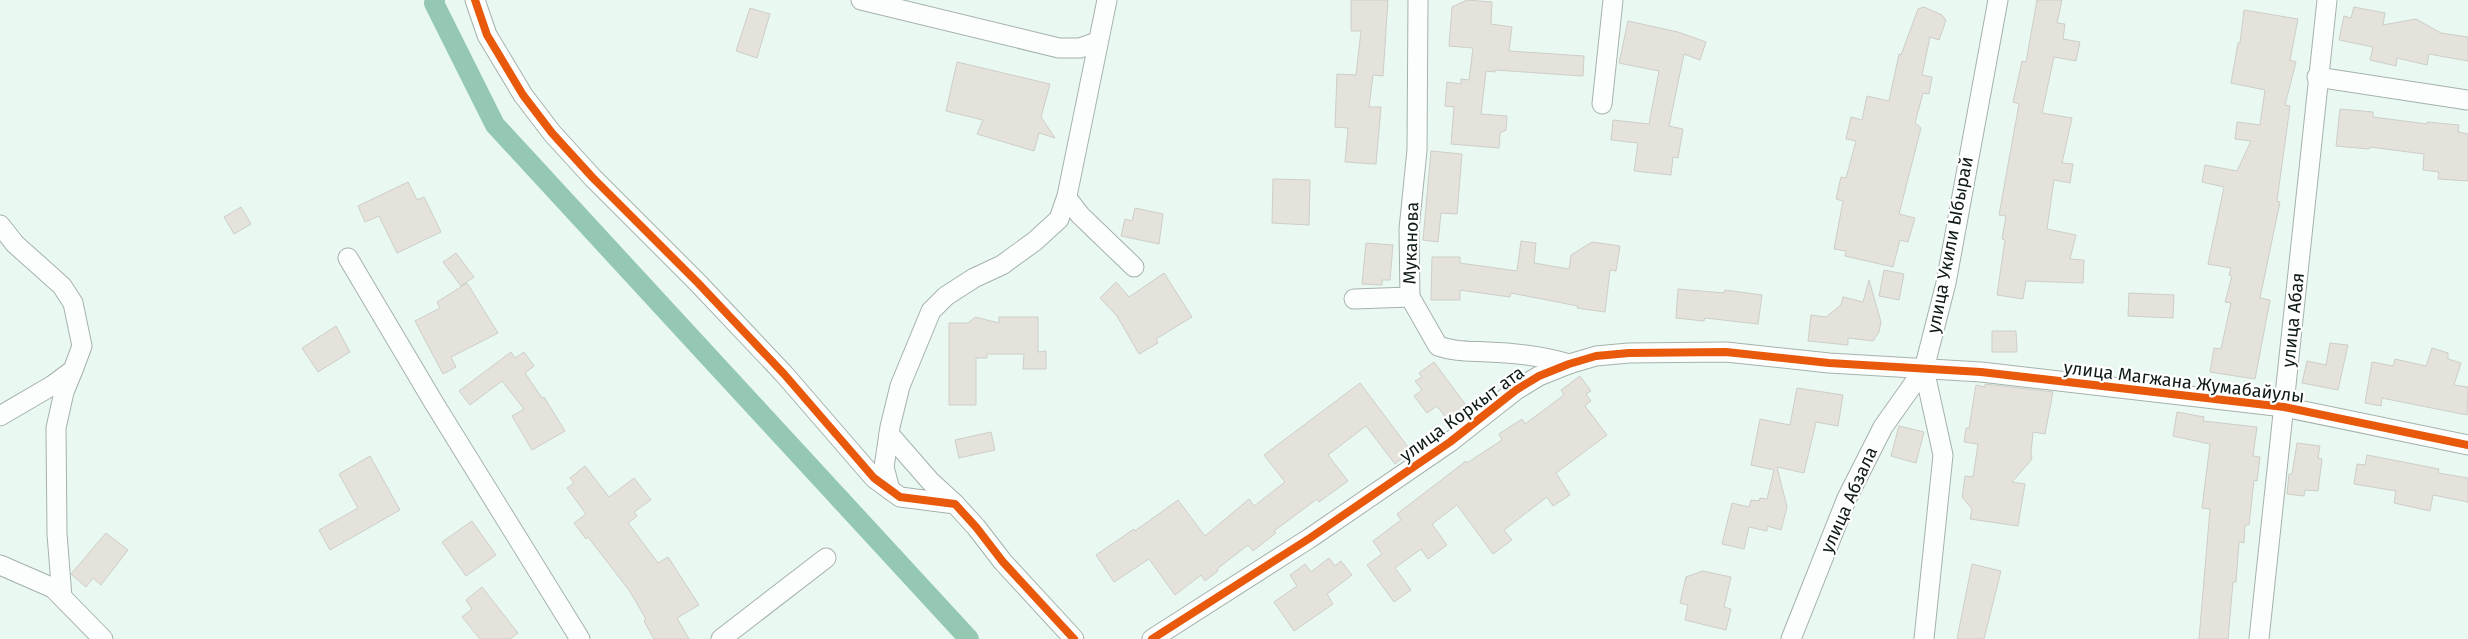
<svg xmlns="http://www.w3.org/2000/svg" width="2468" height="639" font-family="'Fira Sans',sans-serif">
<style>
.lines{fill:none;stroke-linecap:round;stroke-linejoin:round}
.canal{stroke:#94c8b3;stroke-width:20}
.building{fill:#e5e2dc;stroke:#cdcec8}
.minor-casing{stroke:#a5b2ac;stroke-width:21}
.minor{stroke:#fcfefd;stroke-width:19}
.cycleway-casing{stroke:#fff;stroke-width:11}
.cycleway{stroke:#e8590c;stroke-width:8}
.labels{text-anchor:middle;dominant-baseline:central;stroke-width:4.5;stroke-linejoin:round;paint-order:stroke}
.street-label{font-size:18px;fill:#0f1b16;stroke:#fff}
</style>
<rect width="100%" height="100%" fill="#e9f8f1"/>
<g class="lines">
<!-- canal -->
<path class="canal" d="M435,0l-1,3 61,122 474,514"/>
</g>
<!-- building -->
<g class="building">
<path d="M1351,0h37l-5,76 -10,-1 -4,32h12l-5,57 -31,-2 3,-34 -13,-1 2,-53 19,1 5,-44h-10z"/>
<path d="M1467,0l25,2 -1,22 21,3 -3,24 75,5 -1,20 -88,-6v2l-9,-1 -5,43 26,2 -1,14 -6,3 -1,15 -48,-4 3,-37 -9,-1 2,-24 14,2v-5l8,1 4,-32 -24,-2 3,-39z"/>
<path d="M2037,0h25l-5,23 8,1 -2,15 17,3 -4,19 -22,-4 -12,56 30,5 -10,45 11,1 -3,19 -16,-3 -7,49 29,6 -6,24 14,1 -1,23 -57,-2 -3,18 -26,-4 8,-55 -3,-1 4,-23 -7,-1 20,-111 -6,-2 9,-41 4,1z"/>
<path d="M1924,7l18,8 4,5 -7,20 -9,-3 -8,38 10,2 -3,17 -6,-1 -8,30 6,5 -22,86 16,4 -7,24 -8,-2 -7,27 -48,-11 1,-5 -12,-2 9,-48 -7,-2 5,-22 5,1 10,-37 -10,-2 5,-22 11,3 5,-24 22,5 10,-47 2,1 17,-46z"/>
<path d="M2354,7l31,6 -2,12 33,-6 25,14 27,4v24l-39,-7 -2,11 -30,-7 -1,8 -26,-6 3,-13 -34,-7 5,-24 7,2z"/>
<path d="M750,8l20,6 -13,44 -21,-7z"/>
<path d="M2244,10l54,9 -8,41 6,2 -11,43 5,1 -13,95 3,1 -20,96 10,2 -15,79 -45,-7 4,-24 7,1 10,-46 -6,-1 7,-26 -3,-1 2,-7 -23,-4 16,-77 -22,-5 3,-17 32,6 14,-30 -16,-2 2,-17 23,3 5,-35 -34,-7 7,-40h2z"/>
<path d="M1628,21l50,11 28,10 -6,18 -16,-6 -15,72 14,3 -5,29 -5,-1 -2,18 -37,-4 4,-28 -27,-3 2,-20 36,4 10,-53 -40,-8z"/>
<path d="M957,62l93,22 -9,33 14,21 -16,-5 -5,18 -57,-17 6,-14 -37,-9z"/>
<path d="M2340,109l33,3v5l54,7v-2l32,3 -1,7 10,2v47l-30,-2 1,-7 -16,-2 1,-16 -54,-7 -1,2 -33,-3z"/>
<path d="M1431,151l31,3 -5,60 -16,-1 -3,29 -15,-2z"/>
<path d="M1273,179l37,1 -1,45 -37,-2z"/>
<path d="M408,182l9,18 7,-3 17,35 -44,21 -18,-37 -14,6 -7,-16z"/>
<path d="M241,207l10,17 -17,10 -10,-17z"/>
<path d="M1135,208l28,6 -4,30 -38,-8 4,-17 7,2z"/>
<path d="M1521,241l15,2 -2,20 35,6 2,-14 21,-13 28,4 -4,25 -6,-1 -5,42 -28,-4 1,-2 -67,-13 -1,4 -50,-7v10h-29l1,-43h28v6l57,8z"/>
<path d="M1366,243l27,2 -3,35h-8v5l-20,-1z"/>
<path d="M456,253l18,24 -13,9 -18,-24z"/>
<path d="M1884,270l20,4 -5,26 -20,-4z"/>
<path d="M1164,273l28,44 -36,22 2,4 -19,11 -22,-38 -17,-18 16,-16 13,15z"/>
<path d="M1869,280l12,42 -2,10 -6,9 -25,-3v7l-40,-4 3,-26 15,2 15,-12 2,-8 20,5z"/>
<path d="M467,283l31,50 -47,24 5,10 -13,7 -28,-53 25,-13 -3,-6z"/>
<path d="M1678,289l46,4 1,-3 37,5 -4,29 -53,-6 -1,3 -28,-3z"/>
<path d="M2129,293l45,2 -1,23 -45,-2z"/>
<path d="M975,317l24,6v-6h39v35l8,-1v18h-23l1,-15h-37v4h-11v47h-27v-82h19z"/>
<path d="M336,326l14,26 -32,20 -16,-24z"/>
<path d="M1992,331h24l1,21h-25z"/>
<path d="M2330,343l18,2 -10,45 -36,-7 5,-22 19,4z"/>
<path d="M2432,348l16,5v6l13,4 -7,22 14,2 -1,28 -85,-17 -1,8 -16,-3 7,-41 21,4 2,-7 31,7z"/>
<path d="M511,352l4,6 9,-6 10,14 -9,7 17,25 2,-1 21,34 -33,19 -20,-34 12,-7 -22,-28 -32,24 -11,-14z"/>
<path d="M1434,362l34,46 -19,14 -12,-16 -10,7 -13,-17 8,-6 -7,-9 7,-4 -3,-4z"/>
<path d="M1580,376l11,15 -5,3 5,7 -6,5 22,29 -51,38 14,22 -17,11 -6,-9 -43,33 8,10 -19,14 -36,-49 -25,19 15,21 -19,14 -7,-10 -26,19 16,22 -17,12 -27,-37 15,-11 -9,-13 28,-21 -4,-6 69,-53 1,2 35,-23 -3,-6 23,-15 3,5 39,-29 -3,-5z"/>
<path d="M1360,383l51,68 -16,13 -29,-38 -38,29 20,26 -29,21 -2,-3 -43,32 2,2 -23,18 -5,-6 -31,24 1,2 -13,10 -4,-6 -26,20 -26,-36 -35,23 -18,-27 38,-26 1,2 43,-31 27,36 44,-37 5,7 31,-24 -21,-27z"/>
<path d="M1985,384l68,8 -8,42 -12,-2 -2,21 1,6 -20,23 13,2 -7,42 -48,-7 2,-10 -10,-12 3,-21 8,1 5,-33 -14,-2 2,-14h3l7,-43 9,2z"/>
<path d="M1797,388l46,7 -5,31 -22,-4 -12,51 -27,-6 10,40 -6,23 -14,-4v5l-18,-4 -5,22 -22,-5 10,-41 17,4 2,-7 8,1 1,-3 7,1 7,-29 -23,-5 9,-46 30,6z"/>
<path d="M2177,412l27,5 -1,4 54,6 -4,29 7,1 -3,24 -3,-1 -5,45h-4l-1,18 -5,-1 -3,40h-3l-5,57h-29l11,-130 -8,-1 8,-64 -37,-8z"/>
<path d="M1899,426l25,6 -8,31 -25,-7z"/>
<path d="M991,432l4,18 -36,8 -4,-18z"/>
<path d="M2297,443l23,3 -2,12 4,1 -4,32 -13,-1 -1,6 -17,-2 2,-20h3z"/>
<path d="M2367,455l72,14 -1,4 30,5v24l-35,-7 -3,16 -36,-8 2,-12 -42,-7 3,-20 8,1z"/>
<path d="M370,456l30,54 -70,40 -11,-20 39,-22 -19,-34z"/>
<path d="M585,466l24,31 25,-19 17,22 -17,12 3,4 -9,7 30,40 10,-6 31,48 -22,13 12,21h-35l-10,-18 2,-2 -17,-29 -41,-53 -2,2 -12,-16 12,-9 -19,-26 7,-5 -4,-5z"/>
<path d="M472,521l24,34 -30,21 -24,-34z"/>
<path d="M106,533l22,17 -27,35 -8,-7 -7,9 -15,-13z"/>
<path d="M1329,558l6,8 6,-5 11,14 -25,19 6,10 -39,27 -20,-29 23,-16 -7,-11 15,-11 6,8z"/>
<path d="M1972,564l29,7 -17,68h-27z"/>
<path d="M1703,571l28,6 -7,30 7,2 -5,21 -41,-10 3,-15 -8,-2 6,-26z"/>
<path d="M482,587l36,46 -8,6h-30l-18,-22 10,-8 -6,-9z"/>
</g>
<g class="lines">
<!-- minor casing -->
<g class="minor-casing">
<g id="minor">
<path d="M475,0l12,35 36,60 29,38 41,45 105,105 86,91 90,104 26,19 55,7 21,23 27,35 71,77"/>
<path d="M861,0l198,48h21l17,-6"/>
<path d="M1418,0l-1,150 -8,79 1,68 28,49c17,6 32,5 50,6 26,1 56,4 81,12"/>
<path d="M2317,77l151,23"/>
<path d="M1602,104l11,-104"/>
<path d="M1067,198l13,17 54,52"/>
<path d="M0,225l15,19 47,42 11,17 9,43 -9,24 -20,15 -53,31"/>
<path d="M348,258l86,145 146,236"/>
<path d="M1354,299l56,-2"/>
<path d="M889,434l41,47 25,23"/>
<path d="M890,490l-6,-23 6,-40 10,-41 31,-75 15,-15 28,-18 28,-13 33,-24 24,-22 8,-23 40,-196"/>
<path d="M0,565l53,23 50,51"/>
<path d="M62,597l-5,-63 -1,-106 8,-36 9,-22"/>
<path d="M721,639l105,-81"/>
<path d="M1152,639l158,-101 140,-96 66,-52 23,-14 30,-12 27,-8 33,-3 97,-1 103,11 152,9 303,35 184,38"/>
<path d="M1791,639l56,-141 36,-71 41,-58"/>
<path d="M1924,639l19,-184 -19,-86 22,-86 52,-283"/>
<path d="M2259,639l68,-639"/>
</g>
</g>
<!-- minor -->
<use href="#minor" class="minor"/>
<!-- cycleway casing -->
<g class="cycleway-casing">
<g id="cycleway">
<path d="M475,0l12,35 36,60 29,38 41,45 105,105 86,91 90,104 26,19 55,7 21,23 27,35 71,77"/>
<path d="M1152,639l158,-101 140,-96 66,-52 23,-14 30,-12 27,-8 33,-3 97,-1 103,11 152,9 303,35 184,38"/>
</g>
</g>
<!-- cycleway -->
<use href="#cycleway" class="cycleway"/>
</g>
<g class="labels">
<!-- street labels -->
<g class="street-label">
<text transform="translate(1411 243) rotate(-88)">Муканова</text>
<text transform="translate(1950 245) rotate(-79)">улица Укили Ыбырай</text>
<text transform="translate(2293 320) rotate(-84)">улица Абая</text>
<text transform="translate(2184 382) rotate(7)">улица Магжана Жумабайулы</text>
<text transform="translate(1462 414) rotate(-36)">улица Коркыт ата</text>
<text transform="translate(1849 500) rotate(-66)">улица Абзала</text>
</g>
</g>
</svg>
